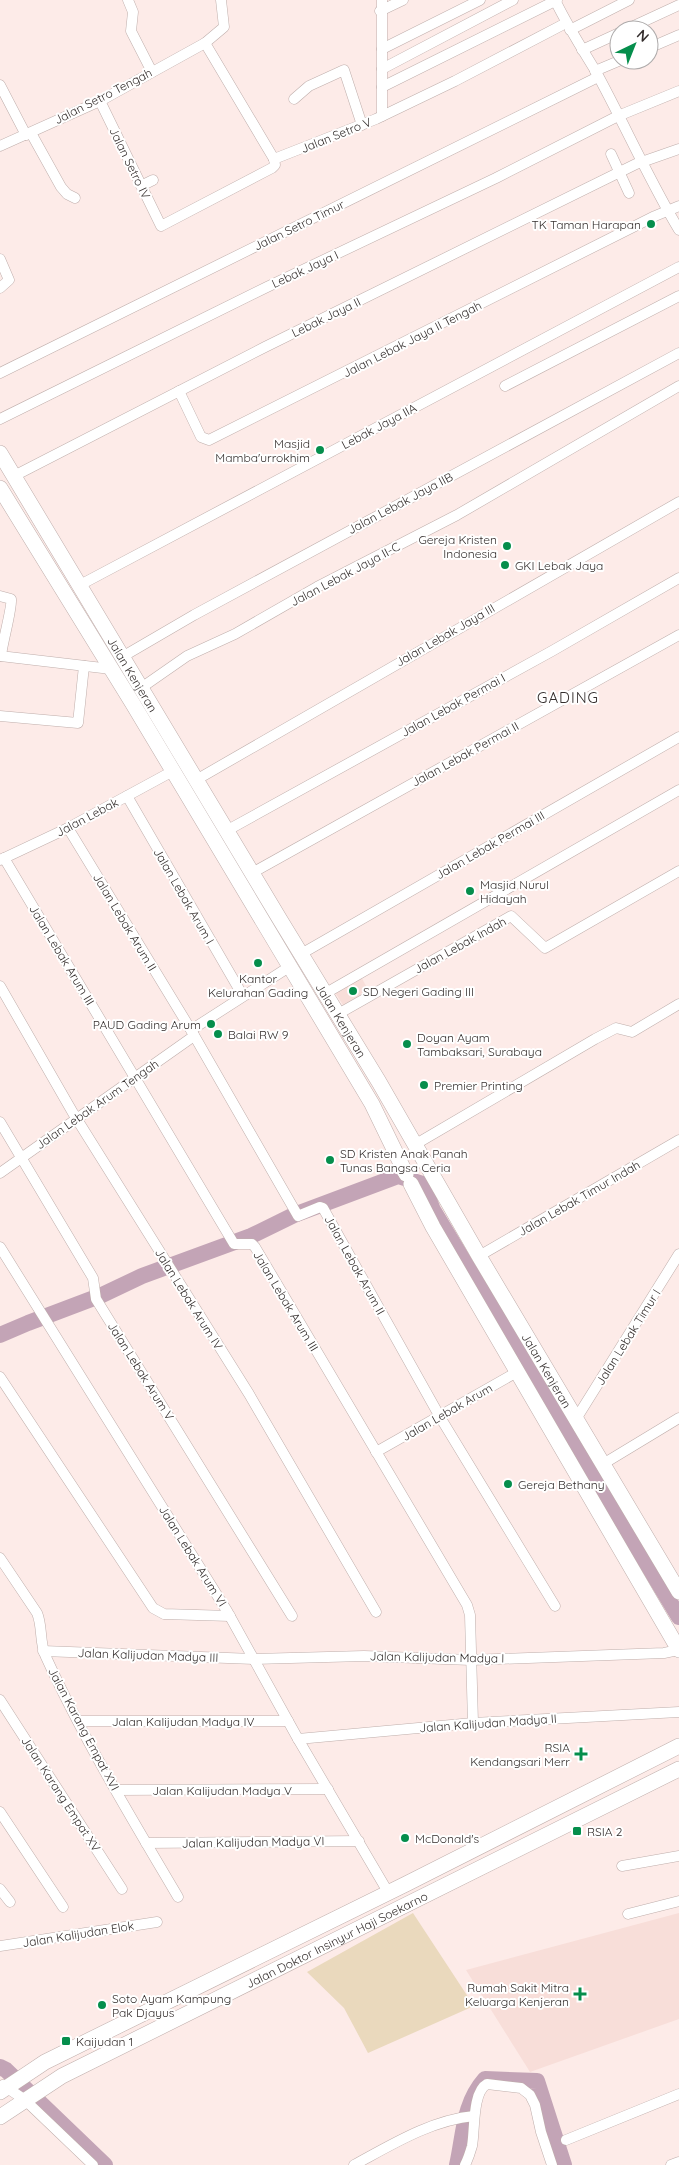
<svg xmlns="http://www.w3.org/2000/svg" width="679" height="2165" font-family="Quicksand,sans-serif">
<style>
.built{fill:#f8ded9}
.green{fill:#ead9bd}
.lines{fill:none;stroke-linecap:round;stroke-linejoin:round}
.river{stroke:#c3a4b6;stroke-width:16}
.minor-casing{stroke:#bfaeab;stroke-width:11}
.primary-casing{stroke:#bfaeab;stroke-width:16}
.minor{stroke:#fff;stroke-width:10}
.primary{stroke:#fff;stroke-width:15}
.poi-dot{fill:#058e4c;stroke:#fff;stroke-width:2}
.labels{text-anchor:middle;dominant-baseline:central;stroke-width:4;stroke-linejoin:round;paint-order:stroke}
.street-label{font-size:12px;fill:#342e2d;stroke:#fff}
.poi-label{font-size:12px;fill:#342e2d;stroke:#fff;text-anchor:start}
.quarter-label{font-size:15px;letter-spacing:1px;fill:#342e2d;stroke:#fff}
</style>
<rect width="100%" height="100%" fill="#fdebe8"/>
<!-- built -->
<g class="built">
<path d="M360,975l10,18 -25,15 -9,-14v-5z"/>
<path d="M679,1913v106l-149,53 -64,-102z"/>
</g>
<!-- green -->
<path class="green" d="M413,1913l61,93 -106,47 -24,-45 -37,-36z"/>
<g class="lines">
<!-- river -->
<g class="river">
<path d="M0,1335l28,-12 74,-28 40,-19 109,-40 43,-21 104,-39 25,8 10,26 246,407"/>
<path d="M0,2067l6,3 99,95"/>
<path d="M457,2165c7,-31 6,-61 28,-86l52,2 27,84"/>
</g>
<!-- minor casing -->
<g class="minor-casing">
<g id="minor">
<path d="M128,0l5,12 -2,19 21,41"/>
<path d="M382,0v116"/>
<path d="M555,0c12,25 26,47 40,70 29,53 53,108 84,160"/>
<path d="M380,11l23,-11"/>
<path d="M570,30l59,-30"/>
<path d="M625,30l54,-25"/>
<path d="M205,43l69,116"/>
<path d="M649,48l30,-13"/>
<path d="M382,49l98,-49"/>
<path d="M582,50l37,-17"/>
<path d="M382,69l131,-69"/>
<path d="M595,71l26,-11"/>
<path d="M0,85l26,50"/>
<path d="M382,87l175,-87"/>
<path d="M294,99l15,-13 35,-16 18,55"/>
<path d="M100,101l61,125 111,-58 3,-3 -1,-6"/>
<path d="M31,133l30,54 6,7 8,4"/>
<path d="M0,146l100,-45 105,-58 19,-16 -3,-27"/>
<path d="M611,154l18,39"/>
<path d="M274,159l102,-40 79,-38 111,-58"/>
<path d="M141,186l12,-6"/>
<path d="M0,259l9,21 -9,8"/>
<path d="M0,373l598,-296"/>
<path d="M505,386l174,-90"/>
<path d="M179,391l22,46 8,3 446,-224 24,-10"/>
<path d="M0,419l267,-132 229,-109 122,-62 61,-25"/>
<path d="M14,476l251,-129 371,-183 43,-15"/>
<path d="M80,585l599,-318"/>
<path d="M0,596l11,3c2,6 -9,45 -10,57"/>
<path d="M0,656l111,13"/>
<path d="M122,657l72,-42 485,-262"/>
<path d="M141,688l46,-32 48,-22 82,-47 140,-72 222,-129"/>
<path d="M0,716l78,7 6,-57"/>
<path d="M196,780l483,-278"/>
<path d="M127,796l116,200"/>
<path d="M68,828l123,202 107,186 22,-9 3,1 117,209 115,189"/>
<path d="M226,831l326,-180 127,-73"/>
<path d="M4,858l230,386h18l3,3 212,358 3,10 3,108"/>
<path d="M0,860l68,-32 105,-57"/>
<path d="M252,873l427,-238"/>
<path d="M301,954l378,-217"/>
<path d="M0,986l73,127 176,281 127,218"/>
<path d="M326,993l353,-203"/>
<path d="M338,1014l173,-98 34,32 134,-77"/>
<path d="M191,1030l98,-63"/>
<path d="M0,1122l93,156 3,21 196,317"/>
<path d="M416,1144l179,-105 21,-11 16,4 47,-28"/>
<path d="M0,1173l194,-137"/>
<path d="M0,1247l227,364 71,128 90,153"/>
<path d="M479,1256l200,-116"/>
<path d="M0,1377l153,231 11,6 66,2"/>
<path d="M576,1419l103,-165"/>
<path d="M376,1452l141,-80"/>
<path d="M603,1464l76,-46"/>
<path d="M0,1558l37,55c6,14 2,30 9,44 38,83 86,162 132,240"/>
<path d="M43,1651l211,8 110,-3 107,4 193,-7 15,-3"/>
<path d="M0,1700l122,189"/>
<path d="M78,1721h210"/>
<path d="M298,1739l175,-16 206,-11"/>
<path d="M117,1790l211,-1"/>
<path d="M0,1812l63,95"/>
<path d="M146,1843l213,-2"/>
<path d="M622,1866l57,-10"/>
<path d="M0,1889l10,13"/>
<path d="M628,1914l51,-13"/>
<path d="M0,1946l157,-24"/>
<path d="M3,2085l22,15 68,65"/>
<path d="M566,2140l113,-46"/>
<path d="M354,2165c37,-20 77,-45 120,-49"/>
<path d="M465,2165c3,-6 5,-12 7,-19 3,-15 0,-54 15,-62l34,4 9,7 5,10 6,27 11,33"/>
<path d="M671,2165l8,-3"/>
</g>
</g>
<!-- primary casing -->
<g class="primary-casing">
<g id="primary">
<path id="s1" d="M0,453l279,465 100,164 100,174 200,336"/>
<path d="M0,488l133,216 239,400 34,70"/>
<path d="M411,1184l22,43 246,423"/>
<path d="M0,2092l45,-30 361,-178 273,-138"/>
<path id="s2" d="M0,2117l62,-41 617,-307"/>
</g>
</g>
<!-- minor -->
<use href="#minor" class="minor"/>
<!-- primary -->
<use href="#primary" class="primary"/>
</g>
<!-- markers -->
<g class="poi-dot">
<circle cx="651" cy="224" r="5"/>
<circle cx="320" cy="450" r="5"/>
<circle cx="507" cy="546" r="5"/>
<circle cx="505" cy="565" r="5"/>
<circle cx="470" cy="891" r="5"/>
<circle cx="258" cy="963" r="5"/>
<circle cx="353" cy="991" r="5"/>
<circle cx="211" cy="1024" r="5"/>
<circle cx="218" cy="1034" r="5"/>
<circle cx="407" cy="1044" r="5"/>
<circle cx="424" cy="1085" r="5"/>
<circle cx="330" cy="1160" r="5"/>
<circle cx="508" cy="1484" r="5"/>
<path d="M578.5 1746.5h5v5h5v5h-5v5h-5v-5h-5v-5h5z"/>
<rect x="572" y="1826" width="10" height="10" rx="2.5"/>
<circle cx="405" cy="1838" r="5"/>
<path d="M577.5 1986.5h5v5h5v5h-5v5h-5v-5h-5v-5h5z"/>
<circle cx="102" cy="2005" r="5"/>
<rect x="61" y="2036" width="10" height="10" rx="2.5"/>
</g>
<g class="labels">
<!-- street labels -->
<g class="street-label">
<text transform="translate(103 96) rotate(-27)">Jalan Setro Tengah</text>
<text transform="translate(336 135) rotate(-22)">Jalan Setro V</text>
<text transform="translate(130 163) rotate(64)">Jalan Setro IV</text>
<text transform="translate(299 225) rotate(-26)">Jalan Setro Timur</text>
<text transform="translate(305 269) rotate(-25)">Lebak Jaya I</text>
<text transform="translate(326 317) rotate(-26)">Lebak Jaya II</text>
<text transform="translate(412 339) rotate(-27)">Jalan Lebak Jaya II Tengah</text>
<text transform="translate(379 426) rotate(-28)">Lebak Jaya IIA</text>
<text transform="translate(400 503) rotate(-28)">Jalan Lebak Jaya IIB</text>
<text transform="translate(345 574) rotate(-28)">Jalan Lebak Jaya II-C</text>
<text transform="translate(445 635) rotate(-30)">Jalan Lebak Jaya III</text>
<text stroke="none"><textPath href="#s1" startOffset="258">Jalan Kenjeran</textPath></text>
<text transform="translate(453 705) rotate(-29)">Jalan Lebak Permai I</text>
<text transform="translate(465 754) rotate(-29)">Jalan Lebak Permai II</text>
<text transform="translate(87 817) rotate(-28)">Jalan Lebak</text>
<text transform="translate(490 845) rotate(-30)">Jalan Lebak Permai III</text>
<text transform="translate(184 896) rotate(60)">Jalan Lebak Arum I</text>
<text transform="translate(125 922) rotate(59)">Jalan Lebak Arum II</text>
<text transform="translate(460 945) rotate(-29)">Jalan Lebak Indah</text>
<text transform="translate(62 955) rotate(59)">Jalan Lebak Arum III</text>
<text stroke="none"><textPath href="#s1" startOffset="662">Jalan Kenjeran</textPath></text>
<text transform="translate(97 1104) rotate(-35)">Jalan Lebak Arum Tengah</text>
<text transform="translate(579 1198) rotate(-30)">Jalan Lebak Timur Indah</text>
<text transform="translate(355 1265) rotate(61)">Jalan Lebak Arum II</text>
<text transform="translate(189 1299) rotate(58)">Jalan Lebak Arum IV</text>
<text transform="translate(286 1301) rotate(59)">Jalan Lebak Arum III</text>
<text transform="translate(628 1337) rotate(-58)">Jalan Lebak Timur I</text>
<text stroke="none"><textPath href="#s1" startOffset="1068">Jalan Kenjeran</textPath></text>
<text transform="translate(141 1371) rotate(58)">Jalan Lebak Arum V</text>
<text transform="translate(447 1412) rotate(-30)">Jalan Lebak Arum</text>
<text transform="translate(193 1556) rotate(58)">Jalan Lebak Arum VI</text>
<text transform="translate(148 1655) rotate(2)">Jalan Kalijudan Madya III</text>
<text transform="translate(437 1657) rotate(1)">Jalan Kalijudan Madya I</text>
<text x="183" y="1721">Jalan Kalijudan Madya IV</text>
<text transform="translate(488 1723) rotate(-4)">Jalan Kalijudan Madya II</text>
<text transform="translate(84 1729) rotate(62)">Jalan Karang Empat XVI</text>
<text x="222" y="1790">Jalan Kalijudan Madya V</text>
<text transform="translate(61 1794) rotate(57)">Jalan Karang Empat XV</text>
<text transform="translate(253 1842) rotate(-1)">Jalan Kalijudan Madya VI</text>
<text transform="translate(78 1934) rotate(-9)">Jalan Kalijudan Elok</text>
<text stroke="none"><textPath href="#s2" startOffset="381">Jalan Doktor Insinyur Haji Soekarno</textPath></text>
</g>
<!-- poi labels -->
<g class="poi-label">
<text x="641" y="224" text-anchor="end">TK Taman Harapan</text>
<text x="310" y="443" text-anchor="end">Masjid<tspan x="310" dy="14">Mamba'urrokhim</tspan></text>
<text x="497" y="539" text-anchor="end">Gereja Kristen<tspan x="497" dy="14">Indonesia</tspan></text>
<text x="515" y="565">GKI Lebak Jaya</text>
<text x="480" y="884">Masjid Nurul<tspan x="480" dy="14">Hidayah</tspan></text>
<text x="258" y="978" text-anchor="middle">Kantor<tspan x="258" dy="14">Kelurahan Gading</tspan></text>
<text x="363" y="991">SD Negeri Gading III</text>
<text x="201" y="1024" text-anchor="end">PAUD Gading Arum</text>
<text x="228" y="1034">Balai RW 9</text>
<text x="417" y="1037">Doyan Ayam<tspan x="417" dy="14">Tambaksari, Surabaya</tspan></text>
<text x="434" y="1085">Premier Printing</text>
<text x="340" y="1153">SD Kristen Anak Panah<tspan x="340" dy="14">Tunas Bangsa Ceria</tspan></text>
<text x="518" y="1484">Gereja Bethany</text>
<text x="570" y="1747" text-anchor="end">RSIA<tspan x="570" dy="14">Kendangsari Merr</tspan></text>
<text x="587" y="1831">RSIA 2</text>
<text x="415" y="1838">McDonald's</text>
<text x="569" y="1987" text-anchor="end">Rumah Sakit Mitra<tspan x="569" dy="14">Keluarga Kenjeran</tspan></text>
<text x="112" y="1998">Soto Ayam Kampung<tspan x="112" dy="14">Pak Djayus</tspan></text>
<text x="76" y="2041">Kaijudan 1</text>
</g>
<!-- quarter labels -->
<g class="quarter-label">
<text x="568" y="697">GADING</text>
</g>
</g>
<!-- north arrow -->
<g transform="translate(634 45) rotate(43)"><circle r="24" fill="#ffffff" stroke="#aeabab"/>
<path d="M0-4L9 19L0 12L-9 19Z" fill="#058e4c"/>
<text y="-8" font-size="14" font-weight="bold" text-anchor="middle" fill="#342e2d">N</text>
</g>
</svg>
